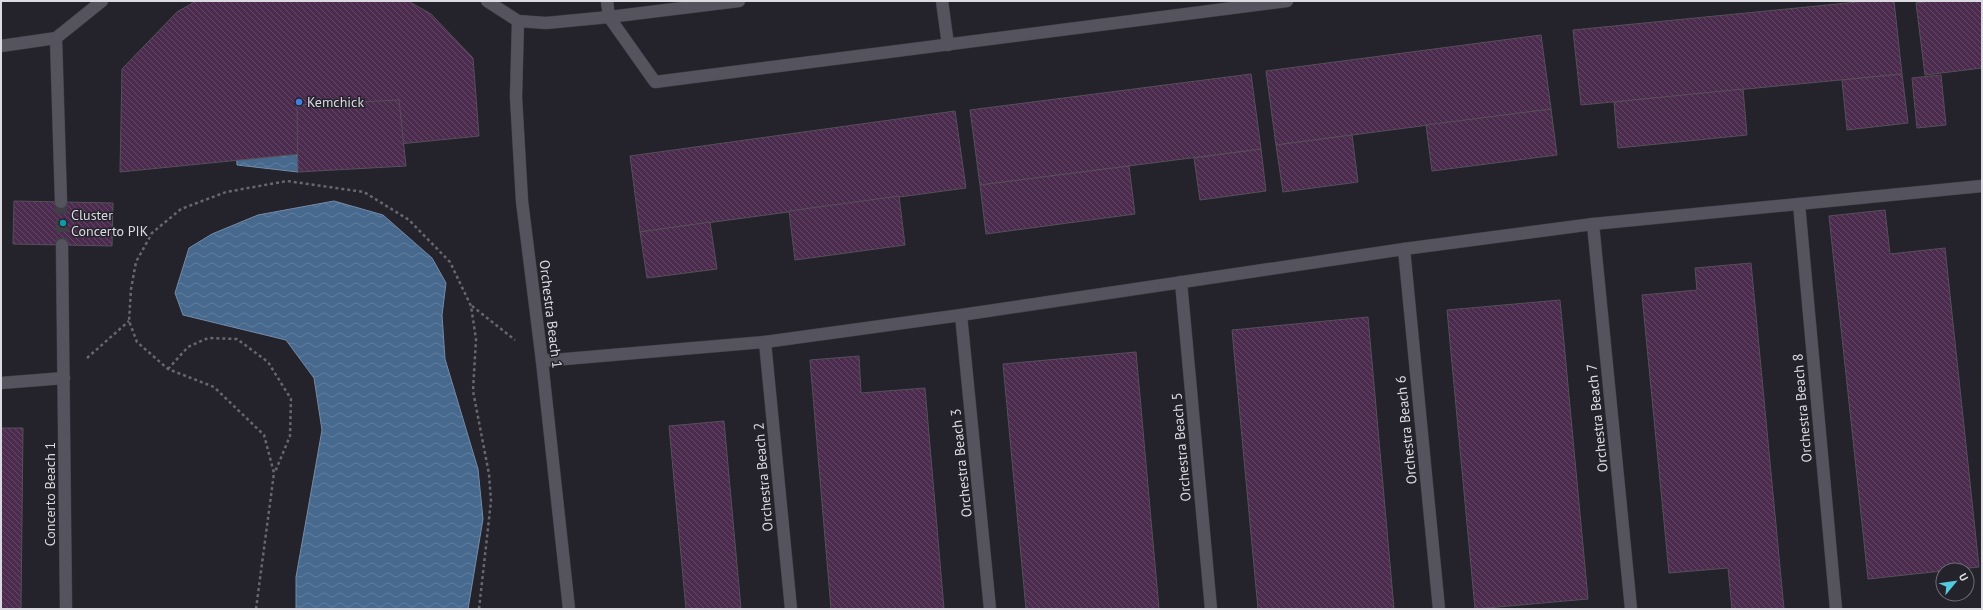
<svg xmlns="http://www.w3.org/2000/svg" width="1983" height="610" font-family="'PT Sans',sans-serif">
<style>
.water{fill:url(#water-waves);stroke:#748ba7}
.building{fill:url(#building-back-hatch);stroke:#574f58}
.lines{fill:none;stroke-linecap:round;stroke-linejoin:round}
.minor-tunnel{stroke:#403f47;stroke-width:12;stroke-dasharray:12 6;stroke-linecap:butt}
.service-casing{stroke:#3f3e45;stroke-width:13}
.minor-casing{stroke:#3f3e45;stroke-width:13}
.path{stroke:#68676f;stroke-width:2.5;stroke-dasharray:3 3;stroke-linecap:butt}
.service{stroke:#55535e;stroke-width:12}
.minor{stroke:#55535e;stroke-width:12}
.shop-dot{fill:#3f7fe0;stroke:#24232c;stroke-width:1.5}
.culture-dot{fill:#0f9aa8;stroke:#24232c;stroke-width:1.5}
.labels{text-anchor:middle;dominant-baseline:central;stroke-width:3;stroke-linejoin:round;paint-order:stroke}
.poi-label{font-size:14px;fill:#dcdbe1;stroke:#24232c;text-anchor:start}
.street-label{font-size:14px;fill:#dcdbe1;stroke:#24232c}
</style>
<defs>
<pattern id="water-waves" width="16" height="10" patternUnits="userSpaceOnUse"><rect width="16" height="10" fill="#47698e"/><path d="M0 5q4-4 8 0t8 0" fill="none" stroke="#617e9e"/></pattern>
<pattern id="building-back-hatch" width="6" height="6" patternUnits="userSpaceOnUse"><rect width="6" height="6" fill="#4b2b4e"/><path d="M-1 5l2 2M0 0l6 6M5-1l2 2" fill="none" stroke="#644967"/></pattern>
</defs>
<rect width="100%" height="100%" fill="#24232c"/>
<!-- water -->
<g class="water">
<path d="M297,105l1,67 -61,-7 -3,-54z"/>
<path d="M334,201l49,14 49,43 14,25 -4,32 3,44 33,110 5,50 -15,90h-172v-32l26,-147 -8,-52 -28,-38 -103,-25 -8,-22 14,-45 23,-14 46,-19z"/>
</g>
<!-- building -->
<g class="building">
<path d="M196,1h212l23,13 42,44 6,78 -359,36 2,-103 55,-57z"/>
<path d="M1868,1h26l8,73 -321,31 -8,-75z"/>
<path d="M1932,1h50v67l-57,7 -9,-72z"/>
<path d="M1541,35l10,74 -275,36 -10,-74z"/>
<path d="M1251,74l10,75 -281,36 -10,-75z"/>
<path d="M1902,74l6,49 -61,7 -5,-50z"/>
<path d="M1941,75l5,50 -29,3 -5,-50z"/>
<path d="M1743,89l4,46 -129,13 -4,-46z"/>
<path d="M399,100l7,66 -108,6 -1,-67z"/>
<path d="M1551,109l6,46 -125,16 -6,-46z"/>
<path d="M955,111l11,77 -326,44 -10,-76z"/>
<path d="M1352,135l6,47 -75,10 -7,-47z"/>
<path d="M1261,149l5,42 -66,9 -6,-42z"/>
<path d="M1129,166l6,48 -149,20 -6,-49z"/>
<path d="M899,196l6,49 -110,15 -6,-49z"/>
<path d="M14,201l99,2 -1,43 -99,-2z"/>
<path d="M1885,210l5,44 55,-6 34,319 -111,12 -39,-363z"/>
<path d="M710,222l7,47 -70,9 -7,-46z"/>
<path d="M1751,263l33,346h-52l-4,-41 -59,5 -27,-278 55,-5 -2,-22z"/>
<path d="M1560,300l28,299 -113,10 -28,-299z"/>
<path d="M1368,317l26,292h-136l-26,-279z"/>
<path d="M1136,352l23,257h-133l-23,-245z"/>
<path d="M859,356l2,37 64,-5 19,221h-113l-21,-249z"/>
<path d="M724,421l17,188h-55l-17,-183z"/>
<path d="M1,428h22l-2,181h-20z"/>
</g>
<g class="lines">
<!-- minor-tunnel -->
<path class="minor-tunnel" d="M61,202l1,43"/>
<!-- service casing -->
<g class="service-casing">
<g id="service">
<path d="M942,1l6,44"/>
<path d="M609,17l46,65 632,-81"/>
</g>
</g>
<!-- minor casing -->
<g class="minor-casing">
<g id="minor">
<path d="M487,1l31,20 28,2 63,-6 130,-16"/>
<path d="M607,1l2,16"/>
<path d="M518,21l-2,76 6,104 20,160 27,248"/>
<path d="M56,38l5,164"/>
<path d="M1,46l55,-8 46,-37"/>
<path d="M1799,204l37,405"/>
<path d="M1593,224l38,385"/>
<path d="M62,245l4,364"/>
<path d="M1404,249l35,360"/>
<path d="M1181,282l30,327"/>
<path d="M961,315l29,294"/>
<path d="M765,342l26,267"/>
<path d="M542,361l223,-19 196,-27 443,-66 189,-25 389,-38"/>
<path d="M1,383l63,-5"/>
</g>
</g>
<!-- path -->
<g class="path">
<path d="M472,306l43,34"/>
<path d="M87,358l42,-37"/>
<path d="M168,369l20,-22 20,-9 29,1 31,23 23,37 -1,37 -15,36"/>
<path d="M256,609l18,-136 -10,-38 -50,-48 -46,-18 -31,-27 -8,-21 2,-32 5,-27 16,-29 29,-24 45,-17 61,-11 77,11 45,28 41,42 21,44 5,33 -3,52 16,83 2,27 -12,108"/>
</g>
<!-- service -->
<use href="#service" class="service"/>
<!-- minor -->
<use href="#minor" class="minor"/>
</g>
<!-- markers -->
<circle class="shop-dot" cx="299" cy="102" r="4"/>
<circle class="culture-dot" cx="63" cy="223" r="4"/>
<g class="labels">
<!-- poi labels -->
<g class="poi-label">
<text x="307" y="102">Kemchick</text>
<text x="71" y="215">Cluster<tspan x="71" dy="16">Concerto PIK</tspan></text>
</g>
<!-- street labels -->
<g class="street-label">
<text transform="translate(551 314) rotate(83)">Orchestra Beach 1</text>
<text transform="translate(1802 408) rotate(-95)">Orchestra Beach 8</text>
<text transform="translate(1597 418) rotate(-96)">Orchestra Beach 7</text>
<text transform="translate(1406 430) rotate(-96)">Orchestra Beach 6</text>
<text transform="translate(1181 447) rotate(-95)">Orchestra Beach 5</text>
<text transform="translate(961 463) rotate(-96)">Orchestra Beach 3</text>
<text transform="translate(763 477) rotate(-95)">Orchestra Beach 2</text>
<text transform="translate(50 494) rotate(-90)">Concerto Beach 1</text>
</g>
</g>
<!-- border -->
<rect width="1983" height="610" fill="none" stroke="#dcdbe1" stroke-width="4"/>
<!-- north arrow -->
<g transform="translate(1955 582) rotate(61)"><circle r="19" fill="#24232c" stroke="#6e6d74"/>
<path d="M0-3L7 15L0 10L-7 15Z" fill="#53cbdc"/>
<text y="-6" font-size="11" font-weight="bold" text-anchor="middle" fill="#dcdbe1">U</text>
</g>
</svg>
